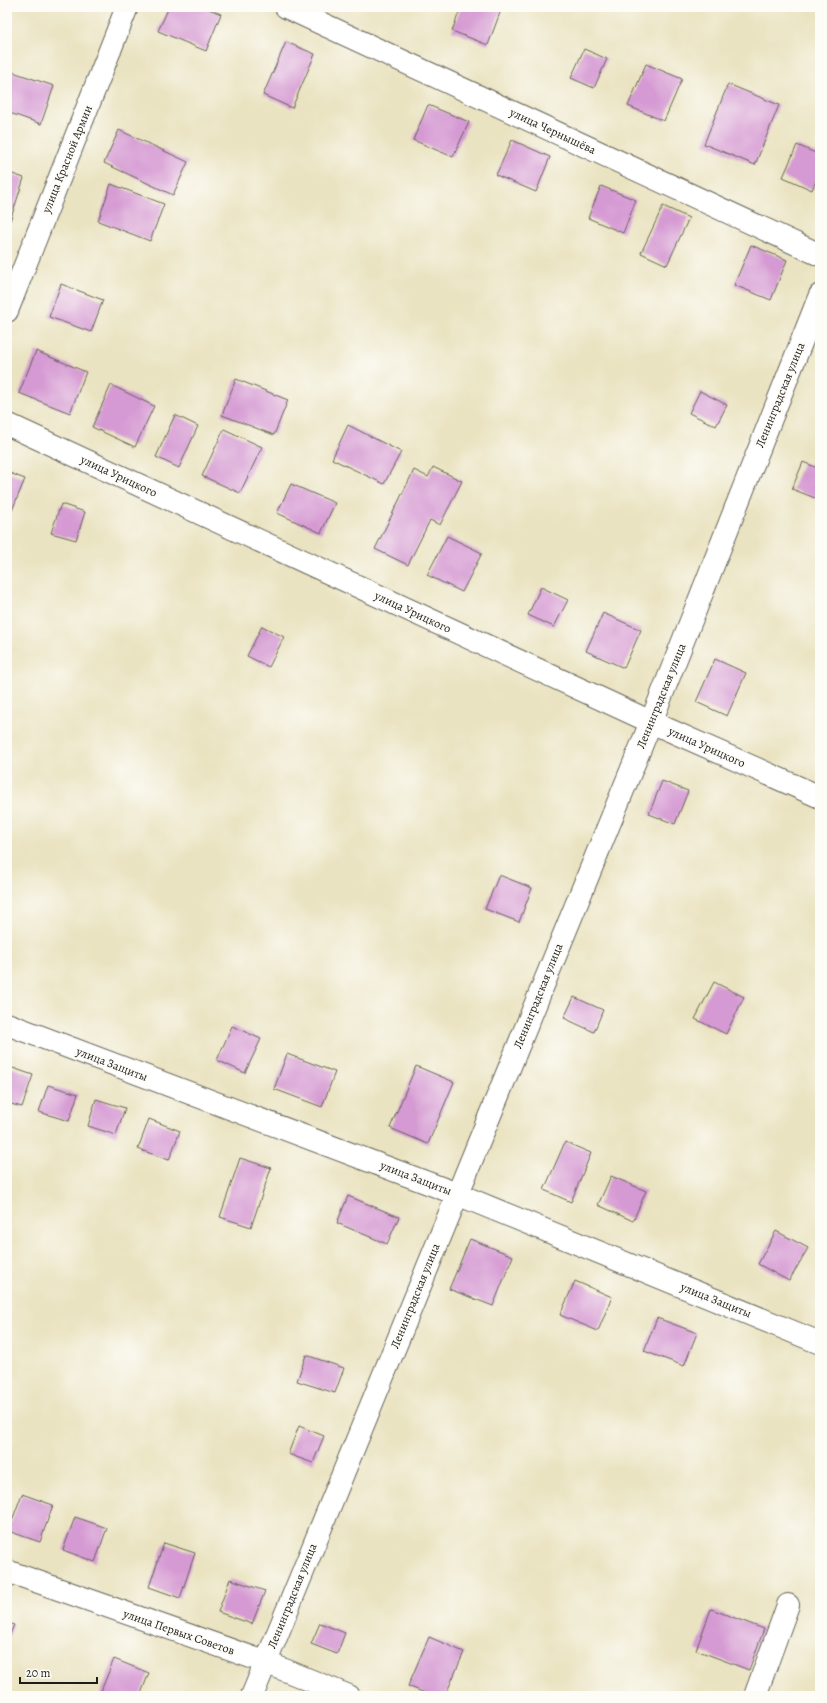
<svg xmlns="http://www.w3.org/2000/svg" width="827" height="1703" font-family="Alegreya,serif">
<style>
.building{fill:#d59ad3}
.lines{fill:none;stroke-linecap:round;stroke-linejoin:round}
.minor-casing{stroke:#646256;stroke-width:24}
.minor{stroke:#fff;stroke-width:22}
.labels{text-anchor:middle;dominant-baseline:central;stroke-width:4;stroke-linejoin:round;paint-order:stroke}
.street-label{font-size:12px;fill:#1c1c1c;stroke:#fdfcf7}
</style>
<rect width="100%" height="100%" fill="#fdfcf7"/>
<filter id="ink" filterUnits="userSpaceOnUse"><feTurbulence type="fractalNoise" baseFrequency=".025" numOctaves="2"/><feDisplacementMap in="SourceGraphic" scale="8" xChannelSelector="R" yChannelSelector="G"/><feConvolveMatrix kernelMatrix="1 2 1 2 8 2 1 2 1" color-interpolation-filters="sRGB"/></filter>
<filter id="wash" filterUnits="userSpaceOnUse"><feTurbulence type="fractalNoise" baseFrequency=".012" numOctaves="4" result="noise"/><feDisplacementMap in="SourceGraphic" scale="16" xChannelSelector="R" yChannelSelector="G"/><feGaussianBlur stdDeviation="0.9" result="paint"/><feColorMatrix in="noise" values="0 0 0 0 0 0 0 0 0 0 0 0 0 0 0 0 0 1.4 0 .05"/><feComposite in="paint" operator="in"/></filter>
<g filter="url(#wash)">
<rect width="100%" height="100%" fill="#eae3c1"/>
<g id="blocks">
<!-- building -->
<g class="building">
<path d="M169,7h35l17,7 -15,37 -48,-20z"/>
<path d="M461,7h32l8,3 -13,35 -36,-14z"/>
<path d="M286,42l29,12 -23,54 -29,-13z"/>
<path d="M584,49l23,10 -13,29 -23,-10z"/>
<path d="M646,64l36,15 -18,42 -36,-15z"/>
<path d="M7,70l47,16 -13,38 -34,-12z"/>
<path d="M728,84l51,21 -24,60 -51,-21z"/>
<path d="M428,105l41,17 -16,35 -40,-17z"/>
<path d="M119,130l69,32 -15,33 -69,-32z"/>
<path d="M512,140l38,17 -14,35 -40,-17z"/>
<path d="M797,145l23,10v16l-8,19 -29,-13z"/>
<path d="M7,172l17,6 -14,43 -3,-1z"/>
<path d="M111,184l53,20 -14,37 -52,-20z"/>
<path d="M601,186l35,14 -13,33 -35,-15z"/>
<path d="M663,206l26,12 -22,47 -26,-12z"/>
<path d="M751,245l36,15 -16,40 -37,-15z"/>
<path d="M61,284l42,16 -12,32 -42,-15z"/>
<path d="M36,351l50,21 -16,41 -51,-20z"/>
<path d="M236,379l52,21 -14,35 -52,-20z"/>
<path d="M111,385l43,21 -19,41 -43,-20z"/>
<path d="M700,391l27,14 -11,21 -27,-13z"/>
<path d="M175,415l23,11 -19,42 -23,-11z"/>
<path d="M348,425l53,27 -17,32 -52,-25z"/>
<path d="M224,429l38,18 -22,46 -38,-17z"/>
<path d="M803,462l17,7v31l-28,-11z"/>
<path d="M433,467l29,14 -22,44 -10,-5 -22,45 -33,-16 39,-79 14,7z"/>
<path d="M7,472l18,7 -17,41 -1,-1z"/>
<path d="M291,484l44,19 -14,30 -44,-20z"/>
<path d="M61,504l24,8 -9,28 -25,-7z"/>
<path d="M447,536l35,17 -20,39 -35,-17z"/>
<path d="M541,587l27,13 -14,27 -26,-12z"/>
<path d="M603,613l38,17 -17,38 -38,-17z"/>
<path d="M262,626l22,11 -15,30 -22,-11z"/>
<path d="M715,659l31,14 -19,43 -31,-14z"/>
<path d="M662,781l26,10 -13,33 -26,-10z"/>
<path d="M499,875l33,13 -13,34 -34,-13z"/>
<path d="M714,982l30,15 -18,37 -31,-15z"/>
<path d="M574,997l29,13 -9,22 -30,-14z"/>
<path d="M232,1026l29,13 -16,34 -28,-13z"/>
<path d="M287,1054l48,18 -13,35 -48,-18z"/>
<path d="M7,1066l26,9 -11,32 -15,-4z"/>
<path d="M416,1066l38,16 -26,62 -38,-16z"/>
<path d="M48,1085l30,9 -9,27 -30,-9z"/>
<path d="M96,1099l29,9 -9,27 -28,-9z"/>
<path d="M149,1119l31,12 -11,29 -31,-11z"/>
<path d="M565,1142l26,11 -20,49 -27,-12z"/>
<path d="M240,1158l31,10 -20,59 -31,-10z"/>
<path d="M611,1176l35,15 -13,30 -35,-16z"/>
<path d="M348,1196l51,21 -12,27 -50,-21z"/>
<path d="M776,1231l32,17 -19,33 -31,-17z"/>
<path d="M470,1239l43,17 -20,50 -44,-17z"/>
<path d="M575,1281l37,16 -14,34 -38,-16z"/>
<path d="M657,1318l40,15 -13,33 -40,-15z"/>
<path d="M306,1355l38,13 -9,25 -38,-12z"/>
<path d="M299,1426l25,10 -11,27 -25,-9z"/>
<path d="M22,1494l31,11 -13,37 -32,-11z"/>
<path d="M75,1517l32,11 -12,34 -32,-12z"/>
<path d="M164,1543l31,10 -15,45 -31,-11z"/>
<path d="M230,1579l35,12 -13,33 -34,-12z"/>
<path d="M711,1609l53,20 -15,41 -53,-20z"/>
<path d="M7,1622l7,3 -7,16z"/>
<path d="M320,1623l25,10 -8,21 -26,-10z"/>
<path d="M429,1637l35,15 -19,44h-13l-24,-10z"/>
<path d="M114,1659l35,14 -9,23h-41z"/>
<path d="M185,1691l12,5h-14z"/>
</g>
</g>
</g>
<g filter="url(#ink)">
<use href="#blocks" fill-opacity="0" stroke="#646256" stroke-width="1"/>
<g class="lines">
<!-- minor casing -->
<g class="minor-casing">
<g id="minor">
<path d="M286,7l534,248"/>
<path d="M7,311l120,-304"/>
<path d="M7,424l644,298 169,75"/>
<path d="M7,1024l450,170 363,149"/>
<path d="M7,1571l258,91 84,34"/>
<path d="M252,1696l399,-974 169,-427"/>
<path d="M755,1696l33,-91"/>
</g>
</g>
<!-- minor -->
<use href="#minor" class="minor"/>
</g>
</g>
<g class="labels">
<!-- street labels -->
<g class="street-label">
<text transform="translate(553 131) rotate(25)">улица Чернышёва</text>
<text transform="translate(67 159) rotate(-68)">улица Красной Армии</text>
<text transform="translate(780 395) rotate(-68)">Ленинградская улица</text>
<text transform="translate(119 476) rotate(25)">улица Урицкого</text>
<text transform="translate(413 612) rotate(25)">улица Урицкого</text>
<text transform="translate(661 696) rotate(-68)">Ленинградская улица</text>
<text transform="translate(707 747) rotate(24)">улица Урицкого</text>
<text transform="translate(538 996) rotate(-68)">Ленинградская улица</text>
<text transform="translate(112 1064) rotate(21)">улица Защиты</text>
<text transform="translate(416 1178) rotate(21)">улица Защиты</text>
<text transform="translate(415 1296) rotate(-68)">Ленинградская улица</text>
<text transform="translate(716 1300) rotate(22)">улица Защиты</text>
<text transform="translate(292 1596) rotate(-68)">Ленинградская улица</text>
<text transform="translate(179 1632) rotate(19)">улица Первых Советов</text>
</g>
</g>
<!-- margin -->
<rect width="827" height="1703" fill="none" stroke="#fdfcf7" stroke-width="24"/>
<!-- scale -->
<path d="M20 1677v6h77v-6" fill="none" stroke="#1c1c1c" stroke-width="2"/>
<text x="26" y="1677" font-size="12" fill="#1c1c1c" stroke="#fdfcf7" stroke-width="3" paint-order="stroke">20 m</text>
</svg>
